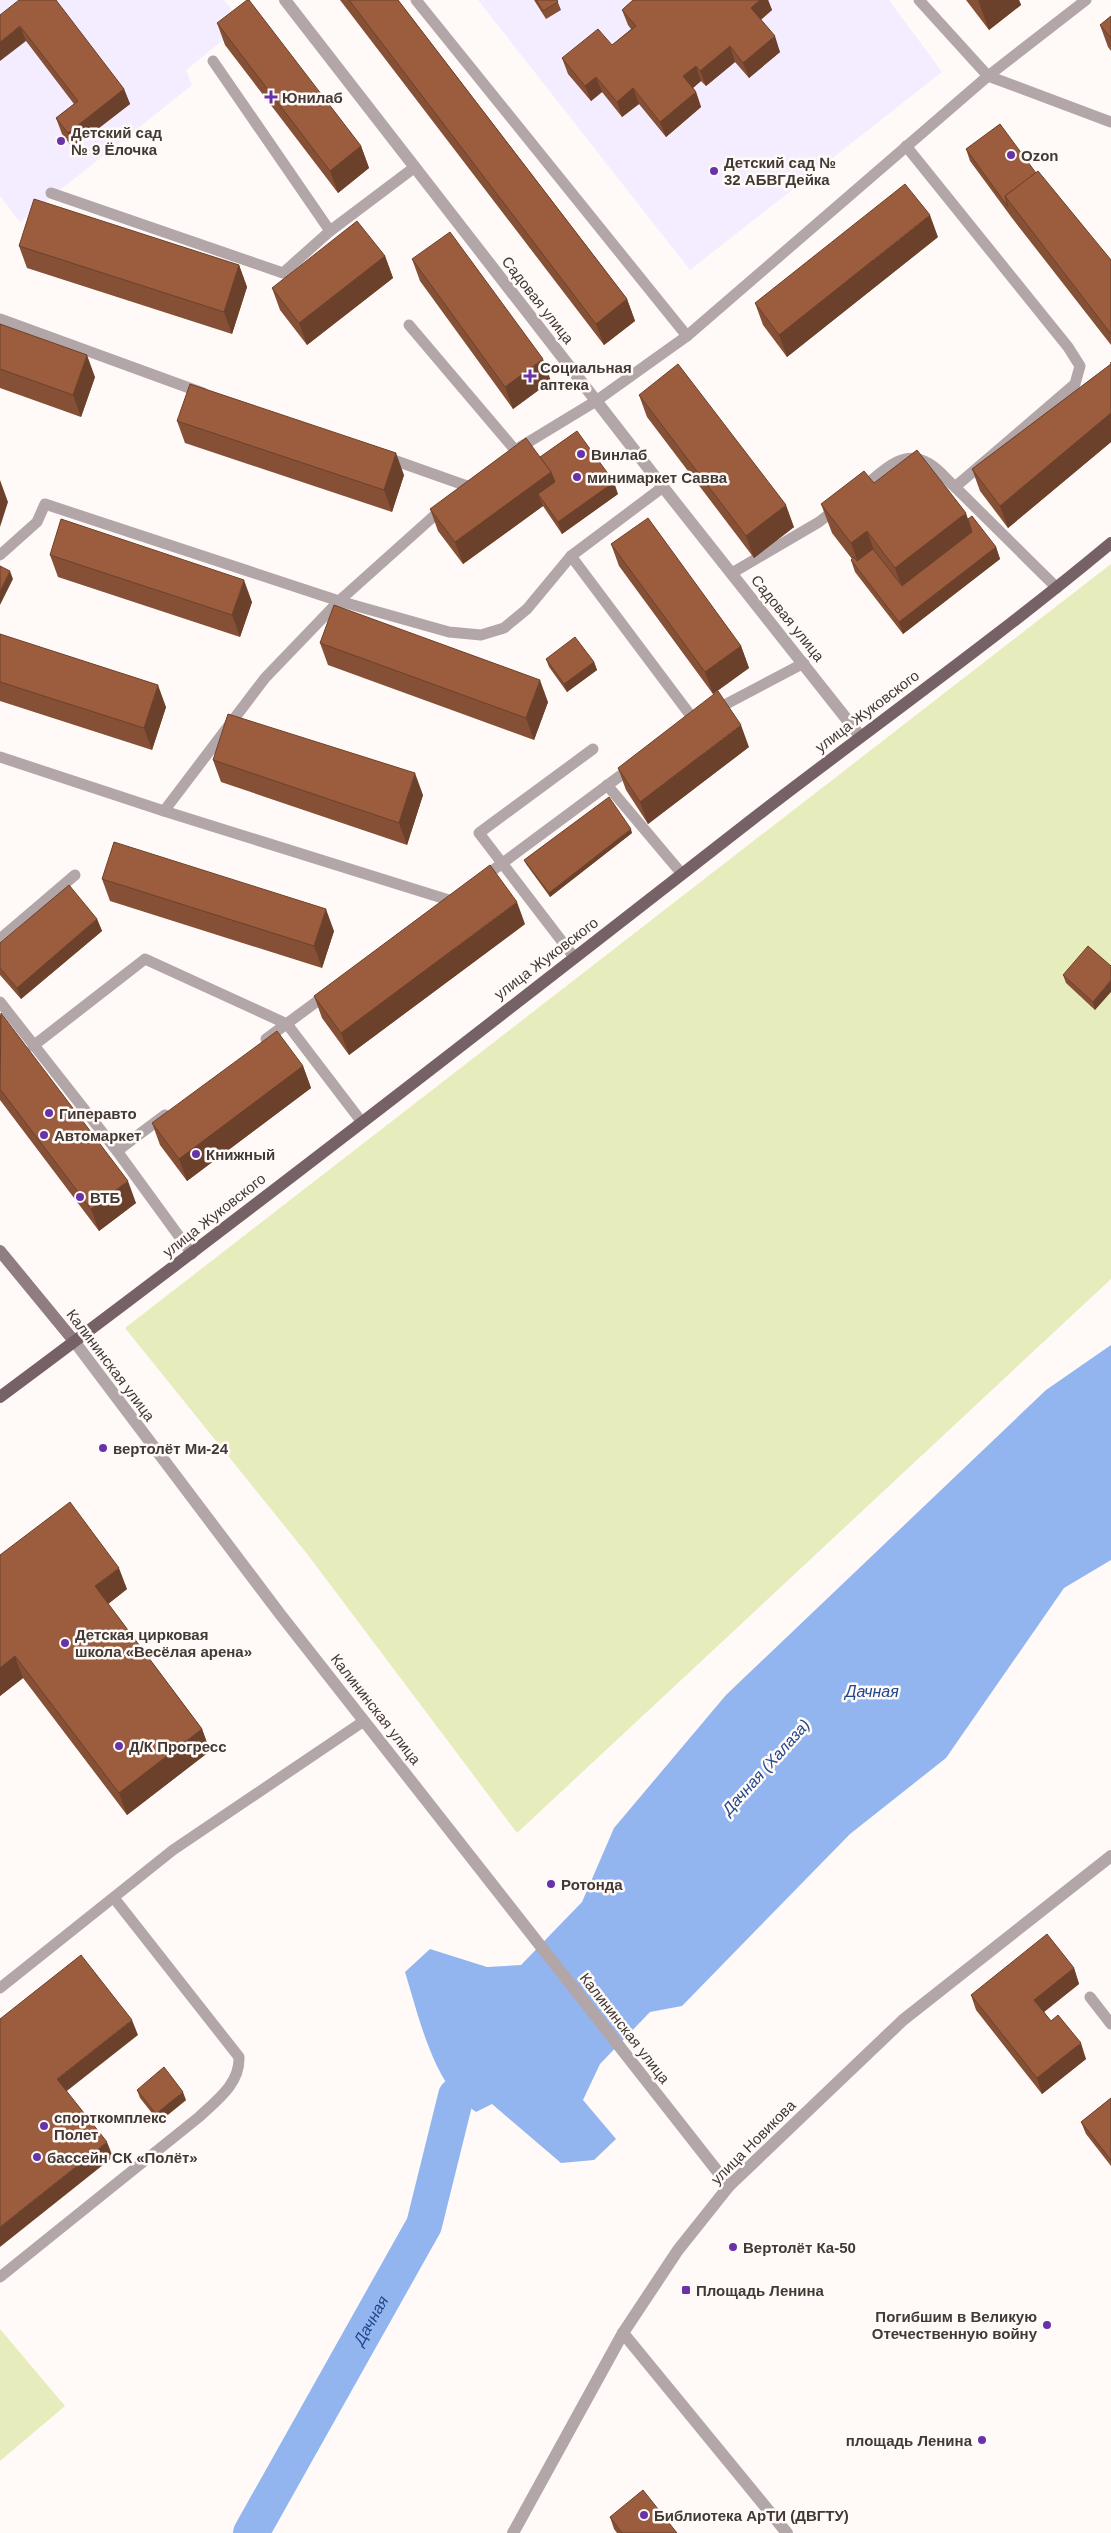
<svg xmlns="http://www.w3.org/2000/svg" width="1111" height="2533" font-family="Arial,sans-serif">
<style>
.education{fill:#f3edff}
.green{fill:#e6ecbc}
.water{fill:#92b5f0}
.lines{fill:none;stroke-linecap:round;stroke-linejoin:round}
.river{stroke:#92b5f0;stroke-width:36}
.service{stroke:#b3a6a9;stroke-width:11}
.minor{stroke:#b3a6a9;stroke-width:12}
.tertiary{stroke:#b3a6a9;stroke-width:12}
.secondary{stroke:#907d82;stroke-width:12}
.primary{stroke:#766166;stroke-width:12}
.wall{fill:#855035}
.shaded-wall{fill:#6c412b}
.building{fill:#9b5d3e;stroke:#6c412b}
.poi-dot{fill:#6832a9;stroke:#fffaf7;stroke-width:2}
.labels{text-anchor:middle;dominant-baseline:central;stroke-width:5;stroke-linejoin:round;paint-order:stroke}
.poi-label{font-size:15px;font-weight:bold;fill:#433934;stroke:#fffaf7;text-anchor:start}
.street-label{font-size:15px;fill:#433934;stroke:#fffaf7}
.water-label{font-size:16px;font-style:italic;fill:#20488d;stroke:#fffaf7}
</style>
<rect width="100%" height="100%" fill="#fffaf7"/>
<!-- education -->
<g class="education">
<path d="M0,0h224l19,24 -57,46 6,15 -172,137 -20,-26z"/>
<path d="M478,0h411l53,72 -252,198z"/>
</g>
<!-- green -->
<g class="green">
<path d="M1111,564v715l-594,554 -209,-278 -183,-227z"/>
<path d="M0,2329l65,77 -65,55z"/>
</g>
<!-- water -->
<path class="water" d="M1111,1345v215l-47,28 -118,170 -96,76 -168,172 -32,6 -50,52 -17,36 33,39 -22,21 -33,3 -69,-59 -16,8c-7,-5 -15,-11 -21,-17 -26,-32 -38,-84 -50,-123l25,-23 57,18 34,-2 61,-63 32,-74 112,-133 320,-305z"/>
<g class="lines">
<!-- river -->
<path class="river" id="s1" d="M251,2533l173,-308 32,-129 39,-32"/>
<!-- service -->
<g class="service">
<path d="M416,0l271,336"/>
<path d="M919,0l69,76 123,46"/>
<path d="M213,61l117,170"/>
<path d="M51,193l232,80 47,-42 85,-64"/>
<path d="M0,319l203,74"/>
<path d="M409,325l106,125"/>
<path d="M517,449l79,-48 91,-65 301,-260 98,-76"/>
<path d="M385,457l82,29"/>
<path d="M955,487l102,101"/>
<path d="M860,490c19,-15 42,-43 68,-27 10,5 18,16 27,24l120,-103 5,-18 -12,-19 -162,-201"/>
<path d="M0,555l37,-33 8,-18 294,97 110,31 32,3 23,-7 23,-19 44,-53 92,-69"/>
<path d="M571,556l123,164"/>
<path d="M732,573l87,-51 18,-14"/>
<path d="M713,711l91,-48"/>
<path d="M0,757l164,54 288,90"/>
<path d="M607,785l75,89"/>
<path d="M164,811l101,-133 74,-77 105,-94"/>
<path d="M481,879l151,-112"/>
<path d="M0,939l75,-64"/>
<path d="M574,957l-95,-124 114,-84"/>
<path d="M0,1002l117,149 75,103"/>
<path d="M266,1039l61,-45"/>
<path d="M33,1046l112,-87 142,65 74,97"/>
<path d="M117,1151l48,-36"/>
<path d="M0,1988l173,-138 191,-129"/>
<path d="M1090,1997l21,27"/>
<path d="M0,2277l199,-160c18,-17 41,-33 40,-60l-125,-159"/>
</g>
<!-- minor -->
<g class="minor">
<path d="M285,0l378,487 197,249"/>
<path d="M623,2333l164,200"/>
<path d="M513,2533l110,-200 55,-83 51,-64 174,-166 208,-164"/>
</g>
<!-- tertiary -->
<path class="tertiary" d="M74,1341l206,273 449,572"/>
<!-- secondary -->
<path class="secondary" d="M0,1251l74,90"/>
<!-- primary -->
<path class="primary" d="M0,1397c254,-189 504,-384 754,-579 119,-92 242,-179 357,-275"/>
</g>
<!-- wall -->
<g class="wall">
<path d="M340,0h58l229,299 8,22 -31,24z"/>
<path d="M534,0h23l4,10 -15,9z"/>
<path d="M633,0h135l4,10 -11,10 19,32 -31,26 -14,-16 -29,24 -5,-5 -8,7 3,4 5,15 -35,30 -27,-33 -17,13 -20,-25 -11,9 -23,-27 -6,-16 50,-13 19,-16 -3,-4 -6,-15z"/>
<path d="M966,0h53l2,5 -32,25z"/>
<path d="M0,15l124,74 6,15 -57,44 -11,-14 -6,-16 18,-14 -48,-63z"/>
<path d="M1111,16v35l-3,-4 -8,-22z"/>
<path d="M217,23l144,123 8,22 -31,25 -113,-148z"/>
<path d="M966,149l70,24 75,87v85l-99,-127 -42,-57z"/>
<path d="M938,237l-151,120 -24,-32 -8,-22z"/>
<path d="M19,246l220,19 8,22 -15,47 -205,-66z"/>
<path d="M385,256l8,22 -86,67 -27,-35 -8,-22z"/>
<path d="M412,259l139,122 -38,28 -93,-128z"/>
<path d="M0,324l95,53 -14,40 -81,-29z"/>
<path d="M1111,364v78l-103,86 -28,-37 -8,-22z"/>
<path d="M639,395l155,132 -40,31 -107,-141z"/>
<path d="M177,421l227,54 -12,37 -207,-69z"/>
<path d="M540,457l78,37 -56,40 -19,-28 -80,58 -25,-33 -8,-22z"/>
<path d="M874,483l94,36 28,28 4,12 -97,75 -48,-62 -4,-12 1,-1 -20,-26 -11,-29z"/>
<path d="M611,544l130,102 8,22 -36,26 -94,-128z"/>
<path d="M50,555l202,47 -12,35 -182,-60z"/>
<path d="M0,634l166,73 -14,43 -152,-49z"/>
<path d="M320,643l228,59 -14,38 -206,-75z"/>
<path d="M546,659l48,3 3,8 -30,22 -18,-25z"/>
<path d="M749,747l-101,77 -22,-34 -8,-22z"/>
<path d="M213,760l210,35 -16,50 -186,-63z"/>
<path d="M632,833l-82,64 -24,-33 -2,-4z"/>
<path d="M102,879l232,52 -12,37 -212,-67z"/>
<path d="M97,919l5,12 -81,68 -21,-24v-32z"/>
<path d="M525,924l-176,131 -27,-37 -8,-22z"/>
<path d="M1111,966l-16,44 -29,-27 -3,-8z"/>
<path d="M0,1014l136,189 -37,28 -99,-131z"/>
<path d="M303,1066l8,22 -124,93 -27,-36 -8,-22z"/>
<path d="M0,1555l127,34 -19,15 94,125 8,22 -83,64 -104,-137 -23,18z"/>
<path d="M1074,1968l5,16 -35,28 7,9 35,38 -44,35 -66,-84 -5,-15z"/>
<path d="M137,2090l49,10 -27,22 -19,-24z"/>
<path d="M1111,2098v68l-25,-32 -5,-12z"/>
<path d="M610,2517l67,16h-60l-3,-4z"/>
</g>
<!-- shaded-wall -->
<g class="shaded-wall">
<path d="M760,0h8l4,10 -16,13 -5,-15z"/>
<path d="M978,0h41l2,5 -32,25z"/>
<path d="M20,26l6,15 -26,20v-19z"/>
<path d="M775,36l5,16 -31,26 -6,-15z"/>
<path d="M730,46l5,16 -29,24 -6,-15z"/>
<path d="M696,66l5,15 -13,11 -5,-16z"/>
<path d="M596,77l6,15 -11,9 -6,-15z"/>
<path d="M633,88l6,16 -17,13 -5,-15z"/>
<path d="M124,89l6,15 -57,44 -5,-15z"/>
<path d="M696,92l5,15 -35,30 -6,-15z"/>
<path d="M361,146l8,22 -31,25 -8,-22z"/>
<path d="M930,215l8,22 -151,120 -8,-22z"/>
<path d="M385,256l8,22 -86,67 -8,-22z"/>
<path d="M239,265l8,22 -15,47 -8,-22z"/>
<path d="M627,299l8,22 -31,24 -8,-21z"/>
<path d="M87,355l8,22 -14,40 -8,-22z"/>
<path d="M543,359l8,22 -38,28 -8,-22z"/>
<path d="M1111,413v29l-103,86 -8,-22z"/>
<path d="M396,453l8,22 -12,37 -8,-22z"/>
<path d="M551,472l8,22h-21l5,12 -80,58 -8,-22z"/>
<path d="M0,480l8,22 -8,25z"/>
<path d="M614,482l4,12 -56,40 -4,-12z"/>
<path d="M786,505l8,22 -40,31 -8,-22z"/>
<path d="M966,513l10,30 -70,55 -11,-30z"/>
<path d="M867,531l11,30 -16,12 -11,-30z"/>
<path d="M996,547l4,12 -97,75 -4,-12z"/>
<path d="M10,571l3,8 -13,26v-14z"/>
<path d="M244,580l8,22 -12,35 -8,-22z"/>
<path d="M741,646l8,22 -36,26 -8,-22z"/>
<path d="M594,662l3,8 -30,22 -3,-8z"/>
<path d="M540,680l8,22 -14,38 -8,-22z"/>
<path d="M158,685l8,22 -14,43 -8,-22z"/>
<path d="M741,725l8,22 -101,77 -8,-22z"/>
<path d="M415,773l8,22 -16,50 -8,-22z"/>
<path d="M631,829l1,4 -82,64 -1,-4z"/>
<path d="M517,902l8,22 -176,131 -8,-22z"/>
<path d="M326,909l8,22 -12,37 -8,-22z"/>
<path d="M97,919l5,12 -81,68 -4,-11z"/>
<path d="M1111,980v12l-16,18 -2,-8z"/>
<path d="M303,1066l8,22 -124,93 -8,-22z"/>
<path d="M128,1181l8,22 -37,28 -8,-22z"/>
<path d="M119,1568l8,21 -24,19 -8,-22z"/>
<path d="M15,1656l8,22 -23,18v-28z"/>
<path d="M202,1729l8,22 -83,64 -8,-22z"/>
<path d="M1074,1968l5,16 -39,31 -6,-15z"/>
<path d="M132,2020l6,15 -75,59 -6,-15z"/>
<path d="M1081,2043l5,16 -44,35 -5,-16z"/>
<path d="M183,2092l3,8 -27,22 -3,-8z"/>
<path d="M107,2142l6,15 -113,90v-20z"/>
</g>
<!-- building -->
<g class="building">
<path d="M19,0h37l68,89 -56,44 -12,-15 22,-17 -58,-75 -20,16v-27z"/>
<path d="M247,0h2l112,146 -31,25 -113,-148z"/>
<path d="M349,0h49l229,299 -31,25z"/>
<path d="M536,0h21l1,2 -15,9z"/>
<path d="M633,0h127l-9,8 24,28 -32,27 -13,-17 -30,25 -4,-5 -13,10 13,16 -36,30 -27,-34 -16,14 -21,-25 -11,9 -23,-28 36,-29 14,16 24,-19 -14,-16z"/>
<path d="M1111,16v22l-11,-13z"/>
<path d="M1000,124l36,49 -31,23 3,11 -42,-58z"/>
<path d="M1038,171l73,89v74l-106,-138z"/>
<path d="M905,184l25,31 -151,120 -24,-32z"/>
<path d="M34,199l205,66 -15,47 -205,-66z"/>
<path d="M357,221l28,35 -86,67 -27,-35z"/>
<path d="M450,232l93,127 -38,28 -93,-128z"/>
<path d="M0,324l87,31 -14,40 -73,-26z"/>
<path d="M1111,362v51l-111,93 -28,-37 139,-105z"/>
<path d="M678,364l108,141 -40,31 -107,-141z"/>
<path d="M190,384l206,69 -12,37 -207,-69z"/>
<path d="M577,431l37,51 -56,40 -20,-28 17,-12 -4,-10 -11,-15z"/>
<path d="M526,438l25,34 -96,70 -25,-33z"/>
<path d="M917,450l49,63 -71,55 -28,-37 -16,12 -30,-39 43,-33 10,12z"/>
<path d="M972,516l24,31 -97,75 -48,-62 3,-3 3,4 16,-12 29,37 70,-54 -4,-13z"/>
<path d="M648,518l93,128 -36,26 -94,-128z"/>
<path d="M61,519l183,61 -12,35 -182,-60z"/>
<path d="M0,566l10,5 -10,20z"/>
<path d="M334,605l206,75 -14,38 -206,-75z"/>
<path d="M0,634l158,51 -14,43 -144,-46z"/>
<path d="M575,637l19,25 -30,22 -18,-25z"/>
<path d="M718,691l23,34 -101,77 -22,-34z"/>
<path d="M228,714l187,59 -16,50 -186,-63z"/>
<path d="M609,797l22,32 -82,64 -25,-33z"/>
<path d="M114,842l212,67 -12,37 -212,-67z"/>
<path d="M490,865l27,37 -176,131 -27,-37z"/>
<path d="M69,885l28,34 -80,69 -17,-20v-25z"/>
<path d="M1088,946l23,20v14l-18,22 -30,-27z"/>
<path d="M1,1013l127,168 -37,28 -91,-120z"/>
<path d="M277,1031l26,35 -124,93 -27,-36z"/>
<path d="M70,1502l49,66 -24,18 107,143 -83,64 -104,-137 -15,12v-113z"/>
<path d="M1047,1934l27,34 -40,32 17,21 7,-6 23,28 -44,35 -66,-83z"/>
<path d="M81,1955l51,65 -75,59 50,63 -107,85v-208z"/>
<path d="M164,2067l19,25 -27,22 -19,-24z"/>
<path d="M1111,2098v62l-30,-38z"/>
<path d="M643,2490l34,43h-55l-12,-16z"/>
</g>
<!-- markers -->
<g class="poi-dot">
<path d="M268.5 89.5h5v5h5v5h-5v5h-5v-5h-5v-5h5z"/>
<circle cx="61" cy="141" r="5"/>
<circle cx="1011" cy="155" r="5"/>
<circle cx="714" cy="171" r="5"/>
<path d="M527.5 368.5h5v5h5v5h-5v5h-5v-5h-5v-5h5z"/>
<circle cx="581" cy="454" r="5"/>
<circle cx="577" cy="477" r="5"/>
<circle cx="49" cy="1113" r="5"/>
<circle cx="44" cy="1135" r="5"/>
<circle cx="196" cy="1154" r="5"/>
<circle cx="80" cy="1197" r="5"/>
<circle cx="103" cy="1448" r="5"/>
<circle cx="65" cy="1643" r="5"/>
<circle cx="119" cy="1746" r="5"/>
<circle cx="551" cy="1884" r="5"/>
<circle cx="44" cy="2126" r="5"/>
<circle cx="37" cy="2157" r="5"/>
<circle cx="733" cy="2247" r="5"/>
<rect x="681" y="2285" width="10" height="10" rx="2.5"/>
<circle cx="1047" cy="2325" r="5"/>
<circle cx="982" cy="2440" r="5"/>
<circle cx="644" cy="2515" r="5"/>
</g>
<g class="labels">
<!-- poi labels -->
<g class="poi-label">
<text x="282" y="97">Юнилаб</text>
<text x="71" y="132">Детский сад<tspan x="71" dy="17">№ 9 Ёлочка</tspan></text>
<text x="1021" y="155">Ozon</text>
<text x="724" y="162">Детский сад №<tspan x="724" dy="17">32 АБВГДейка</tspan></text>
<text x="540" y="367">Социальная<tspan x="540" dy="17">аптека</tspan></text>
<text x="591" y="454">Винлаб</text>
<text x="587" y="477">минимаркет Савва</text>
<text x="59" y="1113">Гиперавто</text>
<text x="54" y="1135">Автомаркет</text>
<text x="206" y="1154">Книжный</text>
<text x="90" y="1197">ВТБ</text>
<text x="113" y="1448">вертолёт Ми-24</text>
<text x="75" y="1634">Детская цирковая<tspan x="75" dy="17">школа «Весёлая арена»</tspan></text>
<text x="129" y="1746">Д/К Прогресс</text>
<text x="561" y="1884">Ротонда</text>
<text x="54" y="2117">спорткомплекс<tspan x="54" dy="17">Полет</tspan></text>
<text x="47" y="2157">бассейн СК «Полёт»</text>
<text x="743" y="2247">Вертолёт Ка-50</text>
<text x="696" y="2290">Площадь Ленина</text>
<text x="1037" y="2316" text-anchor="end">Погибшим в Великую<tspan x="1037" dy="17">Отечественную войну</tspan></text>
<text x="972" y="2440" text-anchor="end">площадь Ленина</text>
<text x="654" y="2515">Библиотека АрТИ (ДВГТУ)</text>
</g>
<!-- street labels -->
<g class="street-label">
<text transform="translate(538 300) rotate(52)">Садовая улица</text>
<text transform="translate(788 618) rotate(51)">Садовая улица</text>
<text transform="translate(867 711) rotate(-37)">улица Жуковского</text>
<text transform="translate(546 958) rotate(-37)">улица Жуковского</text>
<text transform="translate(214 1215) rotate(-38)">улица Жуковского</text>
<text transform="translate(111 1365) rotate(53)">Калининская улица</text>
<text transform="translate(376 1709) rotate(52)">Калининская улица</text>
<text transform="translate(625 2028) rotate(52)">Калининская улица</text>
<text transform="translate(753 2142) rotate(-45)">улица Новикова</text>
</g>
<!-- water labels -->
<g class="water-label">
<text x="872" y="1691">Дачная</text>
<text transform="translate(766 1767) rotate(-48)">Дачная (Халаза)</text>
<text stroke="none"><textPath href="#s1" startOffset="244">Дачная</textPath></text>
</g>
</g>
</svg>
